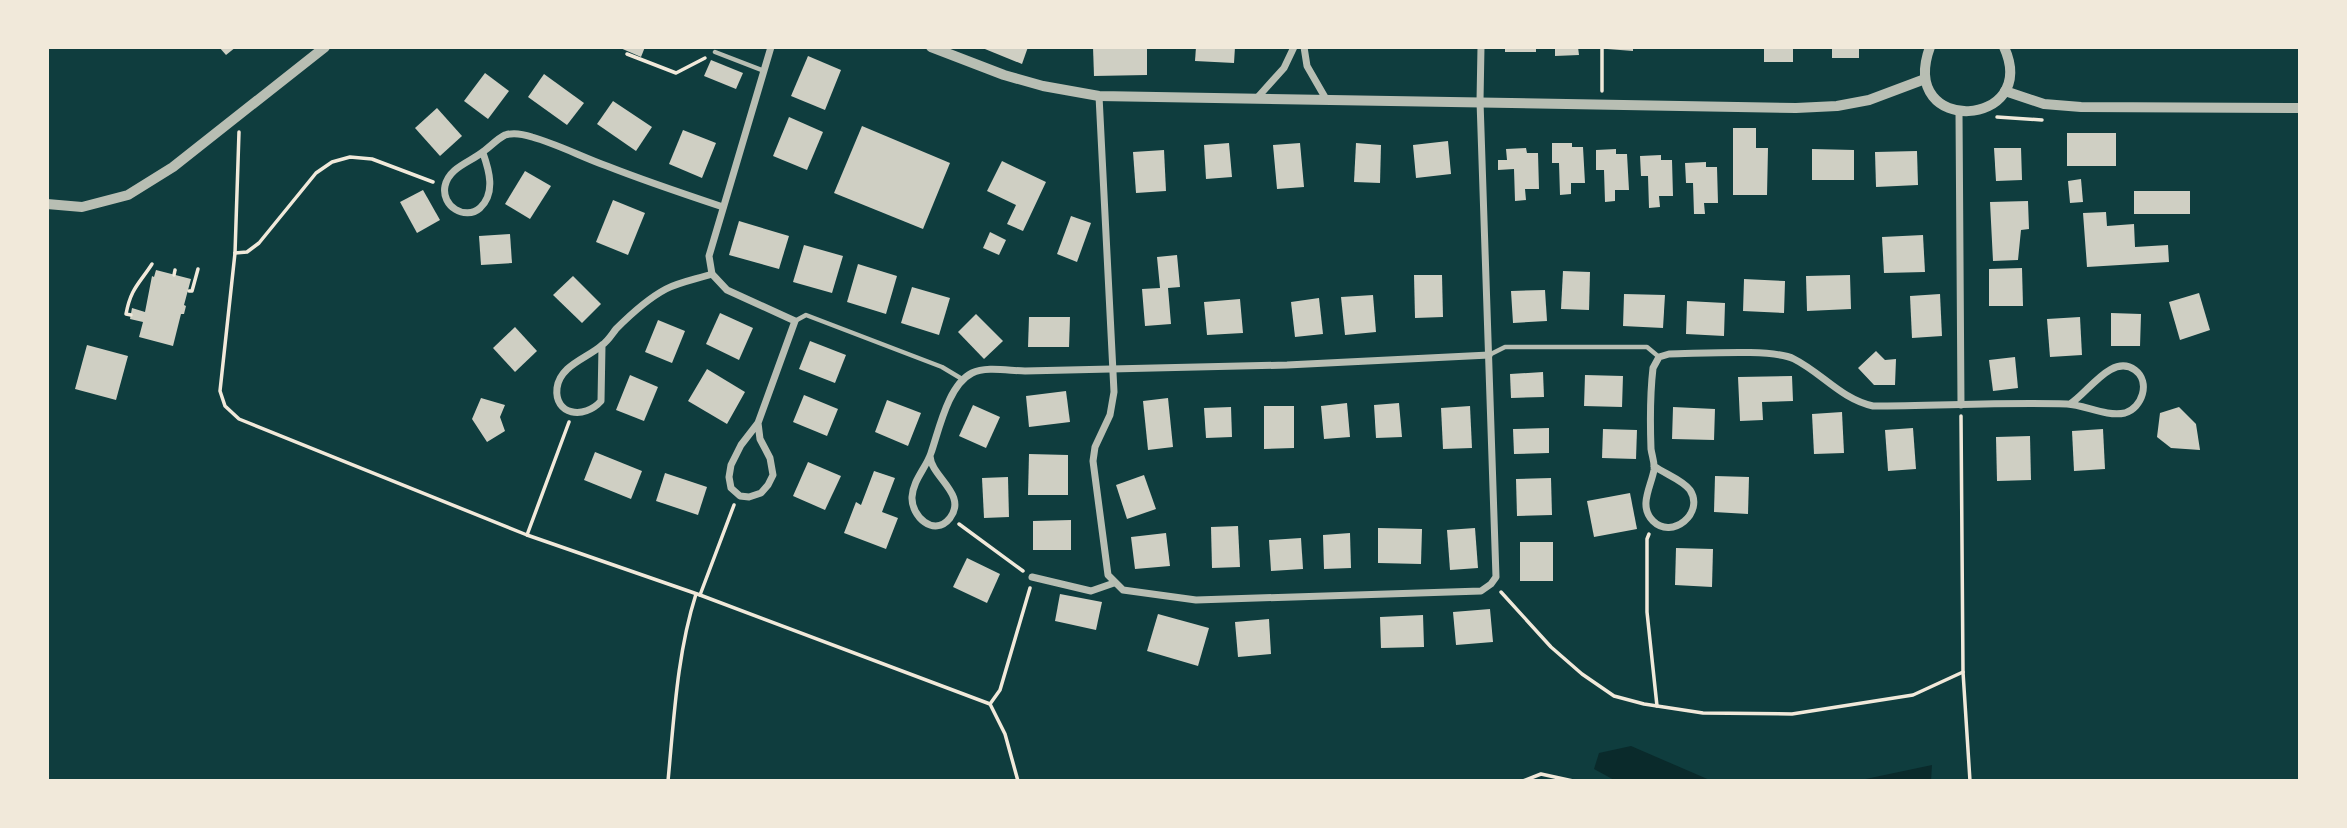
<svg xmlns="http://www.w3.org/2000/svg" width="2347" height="828" font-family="Commissioner,sans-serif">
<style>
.water{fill:#0a2a2b}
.building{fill:#cfcfc3}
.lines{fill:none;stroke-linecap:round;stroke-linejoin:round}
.path{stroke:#f1e9da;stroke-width:3.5}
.service{stroke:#b8beb3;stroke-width:4.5}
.minor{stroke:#b8beb3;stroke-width:7}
.tertiary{stroke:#b8beb3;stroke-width:10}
</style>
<rect width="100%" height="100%" fill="#0f3d3e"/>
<!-- water -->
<g class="water">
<path d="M1631,746l81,35h-96l-22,-12 5,-16z"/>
<path d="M1932,765l-1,16h-75z"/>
</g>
<!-- building -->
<g class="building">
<path d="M219,47h17l-10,8z"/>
<path d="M618,47h27l-4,10z"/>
<path d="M980,47h48l-6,17z"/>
<path d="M1093,47h54v28l-53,1z"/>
<path d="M1196,47h39l-1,16 -39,-2z"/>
<rect x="1505" y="47" width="31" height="5"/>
<path d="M1555,47h23l1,8 -24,1z"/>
<path d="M1608,47h25v4l-26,-2z"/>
<rect x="1764" y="47" width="29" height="15"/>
<rect x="1832" y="47" width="27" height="11"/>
<path d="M808,56l33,14 -16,40 -34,-14z"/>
<path d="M711,60l32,13 -7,16 -32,-13z"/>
<path d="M485,73l24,18 -21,28 -24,-18z"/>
<path d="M544,74l40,29 -17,22 -39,-28z"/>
<path d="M613,101l39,26 -16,24 -39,-27z"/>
<path d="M437,108l25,28 -22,20 -25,-28z"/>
<path d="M789,117l34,15 -16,38 -34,-14z"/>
<path d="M862,126l88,37 -27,66 -89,-36z"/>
<path d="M1733,128h23v20h12l-1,47h-34z"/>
<path d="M683,130l33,13 -14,35 -33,-14z"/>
<rect x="2067" y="133" width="49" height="33"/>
<path d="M1448,141l3,33 -35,4 -3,-33z"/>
<path d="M1229,143l3,34 -26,2 -2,-34z"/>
<path d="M1300,143l4,44 -27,2 -4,-44z"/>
<path d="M1356,143l25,2 -1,38 -26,-1z"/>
<path d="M1552,143h20v4h11l2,36h-14v11l-11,1 -1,-32h-7z"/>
<path d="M1526,148l1,5h11l1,36h-14l1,11 -11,1 -1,-32 -16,1v-10h9l-1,-11z"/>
<path d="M1994,148h27l1,32 -26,1z"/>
<path d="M1616,149v5h11l2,36h-14v11l-10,1 -1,-32h-8v-20z"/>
<path d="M1812,149l42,1v30h-42z"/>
<path d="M1164,150l2,41 -30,2 -3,-41z"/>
<path d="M1917,151l1,34 -42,2 -1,-35z"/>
<path d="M1661,155v5h11l1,36h-14l1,11 -11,1 -1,-32h-7l-1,-20z"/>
<path d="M1002,161l44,21 -23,49 -16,-7 9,-19 -29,-14z"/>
<path d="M1706,162v5h11l1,36h-14l1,11h-11l-1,-31h-7l-1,-20z"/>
<path d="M525,171l26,15 -21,33 -25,-15z"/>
<path d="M2081,179l2,23 -13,1 -2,-22z"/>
<path d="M423,190l17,30 -23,13 -17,-31z"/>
<rect x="2134" y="191" width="56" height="23"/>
<path d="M613,200l32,13 -17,42 -32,-13z"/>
<path d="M2028,201l1,28 -8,1 -3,30 -25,1 -3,-59z"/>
<path d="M2106,212l1,14 27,-2 1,23 33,-2 1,17 -82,5 -4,-54z"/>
<path d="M1071,216l20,7 -14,39 -20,-8z"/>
<path d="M739,221l50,15 -10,33 -50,-14z"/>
<path d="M990,232l16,8 -7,15 -16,-7z"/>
<path d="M510,234l2,29 -31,2 -2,-29z"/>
<path d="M1923,235l2,37 -41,1 -2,-36z"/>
<path d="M804,245l39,11 -11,37 -39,-11z"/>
<path d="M1177,255l3,32 -12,1 3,36 -26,2 -3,-37 18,-1 -3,-31z"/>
<path d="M858,264l39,12 -11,38 -39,-12z"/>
<path d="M2022,268l1,38h-34v-37z"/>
<path d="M156,270l35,9 -7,26 2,1 -2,8h-3l-8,32 -34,-9 4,-15 -13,-3 2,-11 13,4 7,-36 2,1z"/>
<path d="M1563,271l27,1 -1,38 -28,-1z"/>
<path d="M1414,275h28l1,42 -28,1z"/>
<path d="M1850,275l1,34 -44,2 -1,-35z"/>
<path d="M573,276l28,28 -19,19 -29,-28z"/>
<path d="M1744,279l41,2 -1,32 -41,-2z"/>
<path d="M912,287l38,11 -11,37 -38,-12z"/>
<path d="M1545,290l2,31 -34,2 -2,-32z"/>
<path d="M2199,293l11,37 -30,10 -11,-38z"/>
<path d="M1624,294l41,1 -2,33 -40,-2z"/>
<path d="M1940,294l2,42 -30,2 -2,-42z"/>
<path d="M1373,295l3,37 -31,3 -4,-38z"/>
<path d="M1319,298l4,36 -28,3 -4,-35z"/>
<path d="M1240,299l3,34 -36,2 -3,-33z"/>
<path d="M1687,301l38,2 -1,33 -38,-2z"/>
<path d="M720,313l33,15 -14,32 -33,-16z"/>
<path d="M2111,313l30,1 -1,32h-29z"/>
<path d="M976,314l27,27 -19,18 -26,-27z"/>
<path d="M1029,317h41l-1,30h-41z"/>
<path d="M2080,317l2,38 -32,2 -3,-38z"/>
<path d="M658,320l27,11 -13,32 -27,-11z"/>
<path d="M515,327l22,24 -22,21 -22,-24z"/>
<path d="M810,341l36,14 -11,28 -36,-14z"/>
<path d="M87,345l41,11 -12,44 -41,-11z"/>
<path d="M1876,351l9,9 11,-1 -1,26h-21l-16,-17z"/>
<path d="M2015,357l3,31 -25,3 -4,-31z"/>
<path d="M707,369l38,23 -18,32 -39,-23z"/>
<path d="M1543,372l1,25 -33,1 -1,-24z"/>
<path d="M630,375l28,12 -14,34 -28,-11z"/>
<path d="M1585,375l38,1 -1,31 -38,-1z"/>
<path d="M1792,376l1,25 -31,1 1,18 -23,1 -2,-44z"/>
<path d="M1066,391l4,31 -41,5 -3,-31z"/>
<path d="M804,395l34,14 -11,27 -34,-14z"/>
<path d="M481,398l24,7 -5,12 5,14 -18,11 -15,-23z"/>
<path d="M1168,398l5,49 -25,3 -5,-49z"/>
<path d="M887,400l34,13 -13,33 -33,-14z"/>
<path d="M1347,403l3,34 -26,2 -3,-33z"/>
<path d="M1399,403l3,34 -26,1 -2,-33z"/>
<path d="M973,405l27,12 -14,31 -27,-12z"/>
<path d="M1264,406h30v42l-30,1z"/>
<path d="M1470,406l2,42 -29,1 -2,-41z"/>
<path d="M1231,407l1,30 -26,1 -2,-30z"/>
<path d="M1673,407l42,2 -1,31 -42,-1z"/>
<path d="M2179,407l17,17 4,26 -29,-2 -14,-11 3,-24z"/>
<path d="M1842,412l2,41 -30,1 -2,-40z"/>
<path d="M1549,428v25l-35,1 -1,-25z"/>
<path d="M1913,428l3,41 -28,2 -3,-41z"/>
<path d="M1603,429l34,1 -1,29 -34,-1z"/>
<path d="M2103,429l2,40 -31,2 -2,-40z"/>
<path d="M2030,436l1,44 -34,1 -1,-44z"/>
<path d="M595,452l47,19 -11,28 -47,-19z"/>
<path d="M1029,454l39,1v40h-40z"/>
<path d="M808,462l33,14 -16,34 -32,-14z"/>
<path d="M874,471l21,7 -13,34 16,6 -12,31 -42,-16 12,-31 5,3z"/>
<path d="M665,473l42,14 -9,28 -42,-14z"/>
<path d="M1144,475l12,34 -29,10 -11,-34z"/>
<path d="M1715,476l34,1 -1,37 -34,-2z"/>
<path d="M1008,477l1,40 -25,1 -2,-40z"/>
<path d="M1551,478l1,37 -35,1 -1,-37z"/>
<path d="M1630,493l7,36 -43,8 -7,-36z"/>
<path d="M1071,520v30h-38v-29z"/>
<path d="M1238,526l2,41 -28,1 -1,-41z"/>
<path d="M1378,528l44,1 -1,35 -43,-1z"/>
<path d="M1475,528l3,40 -28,2 -3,-40z"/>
<path d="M1166,533l4,33 -35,3 -4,-32z"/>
<path d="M1350,533l1,35 -27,1 -1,-34z"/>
<path d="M1301,538l2,31 -32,2 -2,-31z"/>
<rect x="1520" y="542" width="33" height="39"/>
<path d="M1676,548l37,1 -1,38 -37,-2z"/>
<path d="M967,558l33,16 -13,29 -34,-16z"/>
<path d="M1060,594l42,8 -6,28 -41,-9z"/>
<path d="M1490,609l3,33 -37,3 -3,-33z"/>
<path d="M1158,614l51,14 -11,38 -51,-15z"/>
<path d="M1423,615l1,32 -43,1 -1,-31z"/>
<path d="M1269,619l2,35 -33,3 -3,-35z"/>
</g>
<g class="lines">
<!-- path -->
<g class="path">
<path d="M627,54l49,19 29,-15"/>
<path d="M1602,91v-44"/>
<path d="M1997,117l45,3"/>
<path d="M239,132l-4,121 -15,138 5,15 14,13 288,116 173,60 290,109 15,30 13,47"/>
<path d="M235,253l12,-1 12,-9 57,-70 16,-11 18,-5 22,2 61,23"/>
<path d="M174,275l1,-5"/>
<path d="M189,291h3l6,-22"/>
<path d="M131,315l-5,-1c5,-26 13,-30 26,-50"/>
<path d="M1961,416l2,256 7,109"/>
<path d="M959,524l64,47"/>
<path d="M1649,534l-2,5v73l10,94"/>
<path d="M527,535l42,-113"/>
<path d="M1501,592l50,55 31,27 32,22 30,8 59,9 89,1 121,-19 50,-23"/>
<path d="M700,595l34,-90"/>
<path d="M990,704l10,-14 30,-102"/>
<path d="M668,781c6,-63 9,-127 28,-187"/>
<path d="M1523,781l18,-7 32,7"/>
</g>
<!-- service -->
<g class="service">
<path d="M715,52l49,19"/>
<path d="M795,321l11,-6 136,52 20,12"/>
<path d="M1489,355l16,-8h142l12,10"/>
</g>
<!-- minor -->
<g class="minor">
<path d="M1304,47l3,19 19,33"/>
<path d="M1099,96l15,296 -4,23 -15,32 -2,14 15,114 15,15 73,10 285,-9 10,-7 5,-7 -16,-476 1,-54"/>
<path d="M1257,98l27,-30 10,-21"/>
<path d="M1959,112l2,293"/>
<path d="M483,153c6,17 13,40 -3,55 -15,13 -39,-2 -35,-22 4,-19 26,-24 39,-35 7,-5 13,-12 21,-16 9,-3 18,-1 27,2 25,7 50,20 75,29 38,15 77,28 116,41"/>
<path d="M602,346l-1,55c-17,19 -47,14 -44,-13 3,-23 31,-30 45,-43 6,-4 10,-11 14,-16 15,-15 31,-30 50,-40 14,-7 31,-10 46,-15"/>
<path d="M758,423l2,16 10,19 3,17 -5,10 -7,8 -12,4 -9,-1 -9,-8 -2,-11 2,-12 10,-20 17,-22 37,-102 -68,-31 -15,-16 -3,-18 62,-209"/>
<path d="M930,456c1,21 38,38 20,62 -16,20 -39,-2 -38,-21 1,-17 14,-29 19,-44 8,-23 17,-68 41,-80 14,-7 38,-2 53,-2l262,-6 202,-10"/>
<path d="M1654,466c11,8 29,14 36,24 15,23 -18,50 -37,31 -15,-15 -2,-34 1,-51 1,-7 -2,-14 -3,-21 -1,-27 -1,-55 2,-81l6,-11 10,-3c27,0 104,-6 125,5 28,14 47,40 79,47 64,0 129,-4 194,-2 18,1 39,13 58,9 17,-5 26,-31 10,-43 -23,-17 -47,23 -65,34"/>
<path d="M1032,577l59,14 23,-8"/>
</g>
<!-- tertiary -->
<g class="tertiary">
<path d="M931,47l73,28 39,11 56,10 697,12 41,-2 32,-6 56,-21"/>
<path d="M1930,47c-33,90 111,81 74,0"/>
<path d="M2005,91l39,13 37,3 219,1"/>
<path d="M47,204l35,3 46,-12 45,-28 152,-120"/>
</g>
</g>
<!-- border -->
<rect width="2347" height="828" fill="none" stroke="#f1e9da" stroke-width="98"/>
</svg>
